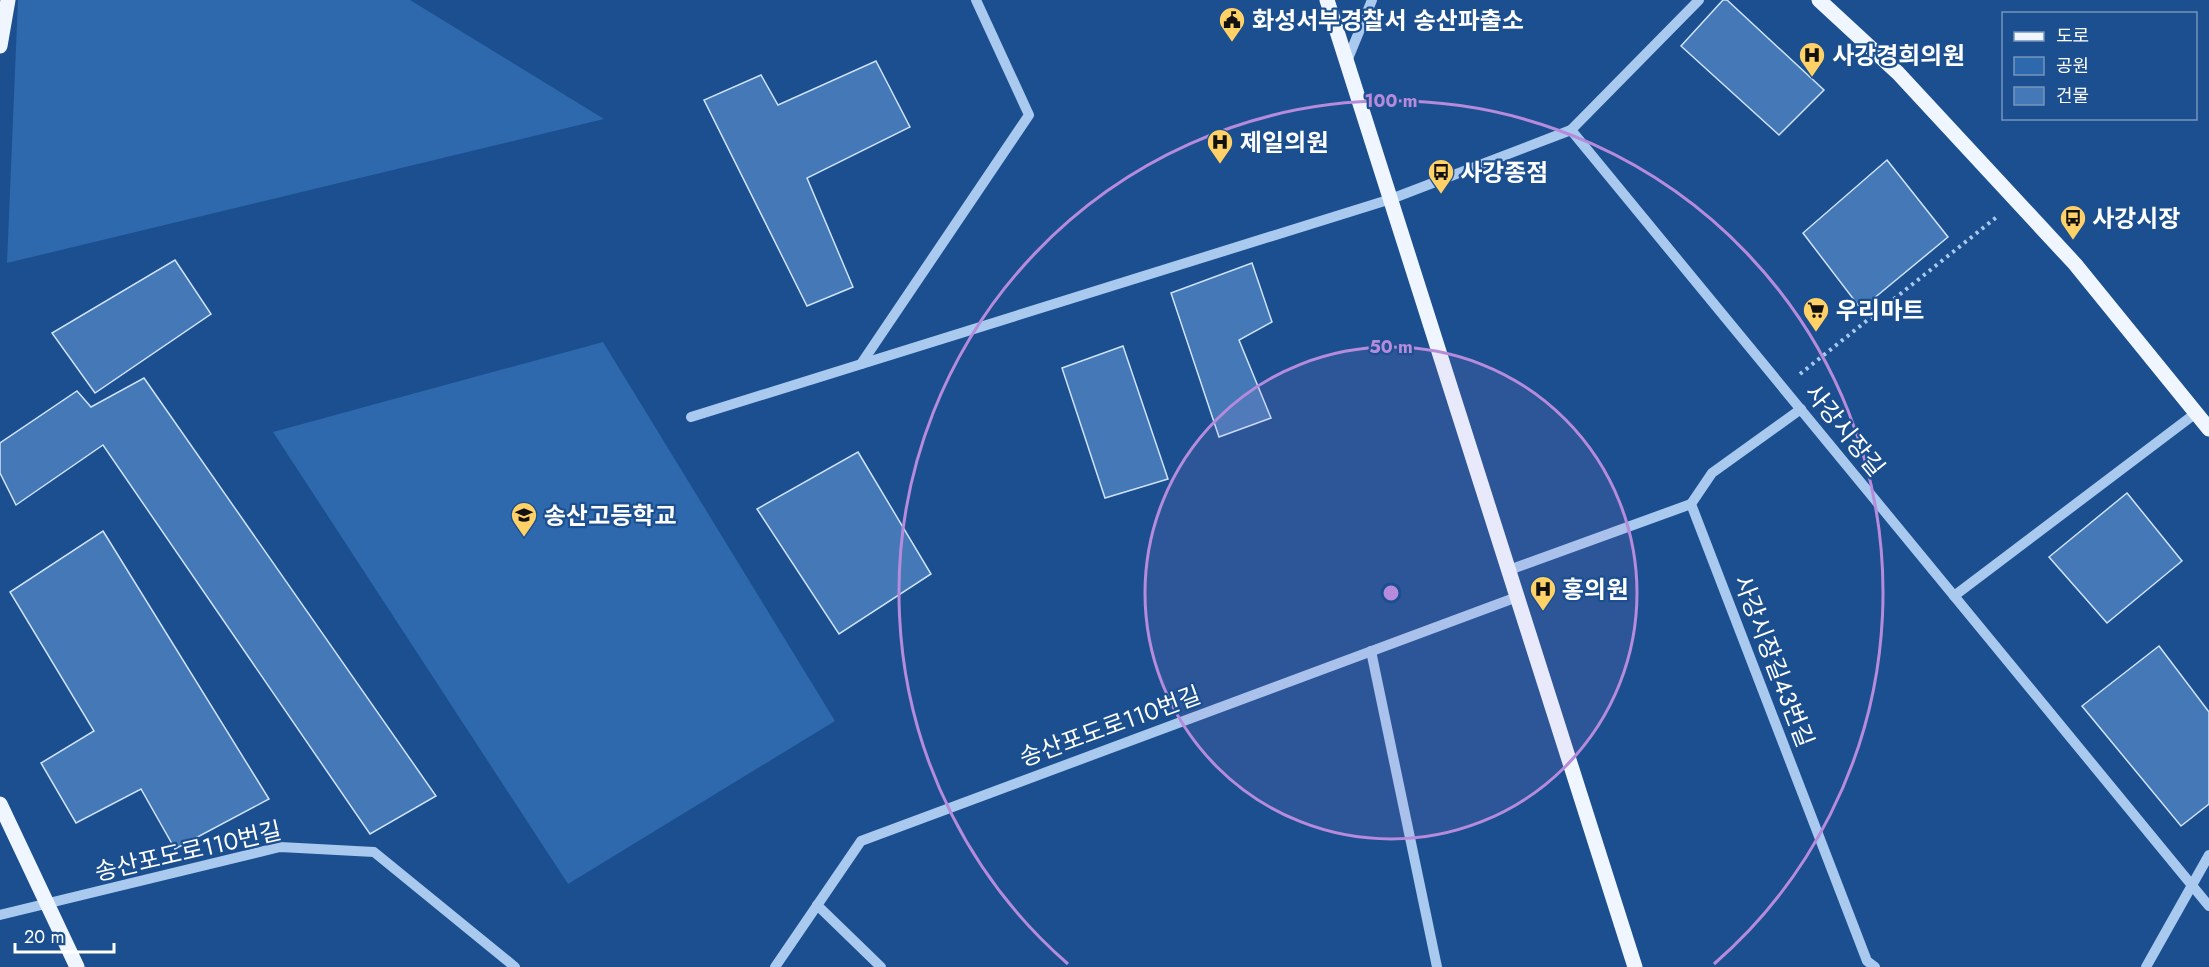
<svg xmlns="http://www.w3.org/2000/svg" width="2209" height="967" font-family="Jost,'Noto Sans KR',sans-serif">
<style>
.green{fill:#2e69ad}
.building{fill:#4478b7;stroke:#cfe3fa;stroke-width:1.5}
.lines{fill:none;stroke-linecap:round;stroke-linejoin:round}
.path{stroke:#a9c9ee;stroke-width:4;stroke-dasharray:3 4.5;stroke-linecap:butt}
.minor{stroke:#a9c9ee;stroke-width:10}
.major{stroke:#f0f6ff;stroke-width:15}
.ring{fill:none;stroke:#b68bdc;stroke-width:3}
.labels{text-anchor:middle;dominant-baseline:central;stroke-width:4.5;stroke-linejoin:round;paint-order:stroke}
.poi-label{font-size:24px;font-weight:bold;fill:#fff;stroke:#1b4f8f;text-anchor:start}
.street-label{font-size:24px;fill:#fff;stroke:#1b4f8f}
.centre{fill:#b68bdc;stroke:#1b4f8f;stroke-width:3}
.ring-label{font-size:18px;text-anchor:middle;font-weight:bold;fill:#b68bdc;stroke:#1b4f8f;stroke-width:4.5;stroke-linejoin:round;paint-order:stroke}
</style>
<rect width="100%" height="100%" fill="#1b4f8f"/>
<!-- green -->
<g class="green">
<path d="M18,0h392l194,119 -597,144z"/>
<path d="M603,342l232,379 -267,163 -295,-452z"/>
</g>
<!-- building -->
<g class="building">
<path d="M1723,0h4l97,90 -45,45 -98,-89z"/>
<path d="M876,61l34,66 -103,51 46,109 -46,19 -103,-206 57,-25 17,30z"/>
<path d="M1887,160l61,77 -87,72 -58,-76z"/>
<path d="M175,260l36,54 -116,79 -43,-60z"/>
<path d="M1252,263l20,59 -33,18 32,78 -52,19 -48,-144z"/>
<path d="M1123,346l45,133 -63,19 -43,-130z"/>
<path d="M144,378l292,418 -66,38 -267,-389 -87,60 -16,-32v-30l77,-52 14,16z"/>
<path d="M858,452l73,122 -92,60 -82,-125z"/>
<path d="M2127,493l55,68 -75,62 -58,-66z"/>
<path d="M103,531l166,268 -94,50 -34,-60 -65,34 -35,-60 53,-32 -84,-139z"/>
<path d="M2159,646l50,66v92l-28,22 -99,-120z"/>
</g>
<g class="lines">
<!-- path -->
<path class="path" d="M1800,374l198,-158"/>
<!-- minor -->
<g class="minor">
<path d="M1347,61l25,-61"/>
<path d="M1571,130l128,-130"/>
<path d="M861,364l168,-249 -53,-115"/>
<path d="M1801,409l-89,64 -21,31 176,457 8,6"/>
<path d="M691,417l700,-218 180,-69 638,776"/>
<path d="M1509,570l182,-66"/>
<path d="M1954,596l242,-183"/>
<path d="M1371,651l66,316"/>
<path d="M817,905l64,62"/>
<path d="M0,915l280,-68 94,5 141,115"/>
<path d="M775,967l86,-126 656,-244"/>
<path d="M2146,967l63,-112"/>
</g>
<!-- major -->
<g class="major">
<path d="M1327,0l308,967"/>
<path d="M1819,0l79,73 177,191 134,165"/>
<path d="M0,46l8,-46"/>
<path d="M0,804l77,163"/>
</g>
</g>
<!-- distance rings -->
<circle cx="1391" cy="593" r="246" fill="#b68bdc" fill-opacity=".12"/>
<g class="ring">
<circle cx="1391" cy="593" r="246"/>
<path d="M1068 964A492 492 0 1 1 1714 964"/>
</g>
<!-- icons -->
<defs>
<g id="civic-pin" transform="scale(1.35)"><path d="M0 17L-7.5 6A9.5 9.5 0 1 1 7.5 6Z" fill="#ffd166" stroke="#1b4f8f"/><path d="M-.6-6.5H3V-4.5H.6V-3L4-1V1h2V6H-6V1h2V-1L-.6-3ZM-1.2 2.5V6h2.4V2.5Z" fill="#111"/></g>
<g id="hospital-pin" transform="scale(1.35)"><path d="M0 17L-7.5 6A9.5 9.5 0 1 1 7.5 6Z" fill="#ffd166" stroke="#1b4f8f"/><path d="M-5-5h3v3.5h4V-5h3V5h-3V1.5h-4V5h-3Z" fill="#111"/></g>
<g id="bus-pin" transform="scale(1.35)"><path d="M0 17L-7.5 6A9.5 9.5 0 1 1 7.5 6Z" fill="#ffd166" stroke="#1b4f8f"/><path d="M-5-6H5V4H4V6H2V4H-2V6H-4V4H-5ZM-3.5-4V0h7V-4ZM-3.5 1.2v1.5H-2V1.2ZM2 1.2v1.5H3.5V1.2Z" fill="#111"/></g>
<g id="supermarket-pin" transform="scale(1.35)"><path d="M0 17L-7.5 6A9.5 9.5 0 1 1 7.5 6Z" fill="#ffd166" stroke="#1b4f8f"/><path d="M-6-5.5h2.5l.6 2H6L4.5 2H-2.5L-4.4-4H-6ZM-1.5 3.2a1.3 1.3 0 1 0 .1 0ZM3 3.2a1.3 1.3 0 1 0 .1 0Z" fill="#111"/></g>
<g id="school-pin" transform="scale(1.35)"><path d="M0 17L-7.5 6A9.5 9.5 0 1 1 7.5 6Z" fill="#ffd166" stroke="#1b4f8f"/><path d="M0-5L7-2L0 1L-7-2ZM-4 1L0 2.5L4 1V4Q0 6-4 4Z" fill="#111"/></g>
</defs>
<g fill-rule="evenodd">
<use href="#civic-pin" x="1232" y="20"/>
<use href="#hospital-pin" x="1812" y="55"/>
<use href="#hospital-pin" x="1220" y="142"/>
<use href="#bus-pin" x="1441" y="172"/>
<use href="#bus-pin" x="2073" y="218"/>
<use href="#supermarket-pin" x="1816" y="310"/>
<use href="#school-pin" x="524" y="515"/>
<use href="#hospital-pin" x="1543" y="589"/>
</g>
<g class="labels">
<!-- poi labels -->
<g class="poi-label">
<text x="1252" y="20">화성서부경찰서 송산파출소</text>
<text x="1832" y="55">사강경희의원</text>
<text x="1240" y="142">제일의원</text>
<text x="1460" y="172">사강종점</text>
<text x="2092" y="218">사강시장</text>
<text x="1836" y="310">우리마트</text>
<text x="544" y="515">송산고등학교</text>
<text x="1562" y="589">홍의원</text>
</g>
<!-- street labels -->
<g class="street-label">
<text transform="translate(1845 430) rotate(51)">사강시장길</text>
<text transform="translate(1774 661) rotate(69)">사강시장길43번길</text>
<text transform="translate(1110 726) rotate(-20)">송산포도로110번길</text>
<text transform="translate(188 851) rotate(-13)">송산포도로110번길</text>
</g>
</g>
<circle cx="1391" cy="593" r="9" class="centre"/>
<g class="ring-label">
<text x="1391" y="107">100 m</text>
<text x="1391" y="353">50 m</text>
</g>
<!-- legend -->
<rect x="2002" y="12" width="195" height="108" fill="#1b4f8f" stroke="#7695bc" stroke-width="1.5"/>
<rect x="2014" y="32" width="30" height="9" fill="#f0f6ff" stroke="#7695bc" stroke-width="1.5"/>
<text x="2056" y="42" font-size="18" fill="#ffffff">도로</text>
<rect x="2014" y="57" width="30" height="18" fill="#2e69ad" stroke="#7695bc" stroke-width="1.5"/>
<text x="2056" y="72" font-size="18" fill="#ffffff">공원</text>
<rect x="2014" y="87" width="30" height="18" fill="#4478b7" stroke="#7695bc" stroke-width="1.5"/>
<text x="2056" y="102" font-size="18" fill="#ffffff">건물</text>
<!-- scale -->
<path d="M15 943v9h99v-9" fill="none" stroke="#ffffff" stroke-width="3"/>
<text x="24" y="943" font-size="18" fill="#ffffff" stroke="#1b4f8f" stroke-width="4.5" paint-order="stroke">20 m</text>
</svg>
